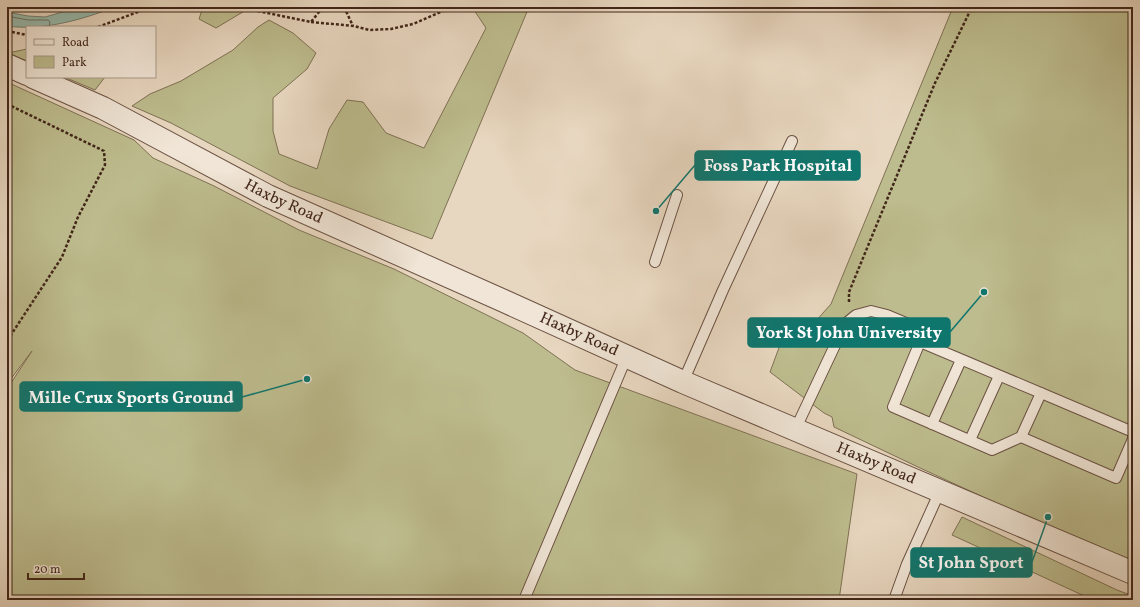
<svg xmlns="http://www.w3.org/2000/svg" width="1140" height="607" font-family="Vollkorn,serif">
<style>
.green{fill:#bdbc8e;stroke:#7f7154}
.water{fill:#98baad;stroke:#757f72}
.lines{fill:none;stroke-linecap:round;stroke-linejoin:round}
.shore{stroke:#6c7063;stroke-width:1}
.service-casing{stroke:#6b5243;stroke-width:12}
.tertiary-casing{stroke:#6b5243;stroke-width:24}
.path{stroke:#412619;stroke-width:2.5;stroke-dasharray:3 2;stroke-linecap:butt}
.service{stroke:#f0e5d6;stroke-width:10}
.tertiary{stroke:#f0e5d6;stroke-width:22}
.labels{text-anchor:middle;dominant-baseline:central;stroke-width:3;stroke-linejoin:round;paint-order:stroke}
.street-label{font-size:16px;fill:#412619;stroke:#f0e5d6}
.leader{fill:none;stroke:#0f766e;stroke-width:1.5}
.callout-dot{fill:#0f766e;stroke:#f0e5d6;stroke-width:1.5}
.callout{fill:#0f766e;stroke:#0f766e;stroke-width:1.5}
.callout-label{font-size:17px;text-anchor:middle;font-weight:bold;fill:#fff}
</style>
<rect width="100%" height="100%" fill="#e8d7c0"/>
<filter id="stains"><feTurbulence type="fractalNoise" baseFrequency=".005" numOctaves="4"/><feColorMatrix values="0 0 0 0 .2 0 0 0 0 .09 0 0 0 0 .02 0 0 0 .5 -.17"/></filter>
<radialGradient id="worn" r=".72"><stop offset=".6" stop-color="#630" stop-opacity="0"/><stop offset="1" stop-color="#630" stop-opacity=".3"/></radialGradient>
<!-- green -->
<g class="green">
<path d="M203,7h48l-35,21 -17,-9z"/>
<path d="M472,7h33l3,3 1,-3h20l-97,232 -142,-53 -119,-63 -39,-17 18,-12 31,-13 52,-31 25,-23 11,-7 24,13 23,20 -9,16 -34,29v33l6,23 38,15 12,-40 18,-29 16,2 23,31 38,15 62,-120z"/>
<path d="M953,7h180v553l-72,-27 -143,-66 -84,-40 -2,-10 -8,-4 -54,-41 10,-27 18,-4 33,-37z"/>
<path d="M27,49v12l-19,-8z"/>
<path d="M64,77h41l-10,13z"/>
<path d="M7,82l127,58 19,18 61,28 85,44 95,39 129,64 52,37 282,104 -18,126h-832v-211l25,-38 -25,33z"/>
<path d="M962,517l155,73 16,6v4h-40l-141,-65z"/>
</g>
<!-- water -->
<path class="water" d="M80,7h35c-34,13 -72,24 -108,19v-14l21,4 17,1z"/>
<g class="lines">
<!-- shore -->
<path class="shore" d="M7,16l21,4h20l2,2 -1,5"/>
<!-- service casing -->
<g class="service-casing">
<g id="service">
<path d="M655,262l22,-67"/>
<path d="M683,382l40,-92 69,-149"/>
<path d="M1041,393l92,39"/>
<path d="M932,424l29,-64"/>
<path d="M795,430l50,-106 11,-9 15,-4 16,4 24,10 9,17 121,51 -20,44 -29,13 -99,-43 27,-65"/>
<path d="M1021,437l95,41 17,-39"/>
<path d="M970,440l29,-64"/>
<path d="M524,600l103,-244"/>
<path d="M894,600l13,-36 33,-73"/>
</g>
</g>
<!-- tertiary casing -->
<g class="tertiary-casing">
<g id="tertiary">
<path d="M7,65l20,9"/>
<path id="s1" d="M33,77l70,31 165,88 236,105 179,81 450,191"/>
</g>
</g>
<!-- path -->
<g class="path">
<path d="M238,7l73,15 12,-15"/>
<path d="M344,7l9,19"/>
<path d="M311,22l43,4 15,4 22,-1 22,-5 39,-17"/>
<path d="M98,27l53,-20"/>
<path d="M7,31l20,4"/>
<path d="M7,104l97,47 1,14 -27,52 -16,40 -55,84"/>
<path d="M849,302v-10l86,-209 37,-76"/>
</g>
<!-- service -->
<use href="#service" class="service"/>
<!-- tertiary -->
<use href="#tertiary" class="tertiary"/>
</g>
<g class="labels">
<!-- street labels -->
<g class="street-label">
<text stroke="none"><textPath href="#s1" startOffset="280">Haxby Road</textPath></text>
<text stroke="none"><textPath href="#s1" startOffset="604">Haxby Road</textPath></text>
<text stroke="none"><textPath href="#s1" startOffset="928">Haxby Road</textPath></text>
</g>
</g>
<!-- callouts -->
<path class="leader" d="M656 211L695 165M984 292L950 332M307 379L242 397M1048 517L1032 562"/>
<g class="callout-dot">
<circle cx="656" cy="211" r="4"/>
<circle cx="984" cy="292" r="4"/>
<circle cx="307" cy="379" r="4"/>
<circle cx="1048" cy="517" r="4"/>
</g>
<g class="callout">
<rect x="695" y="151" width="165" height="29" rx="4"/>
<rect x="748" y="318" width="202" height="29" rx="4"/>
<rect x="20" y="382" width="222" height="29" rx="4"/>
<rect x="911" y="548" width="121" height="29" rx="4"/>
</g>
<g class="callout-label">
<text x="778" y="171">Foss Park Hospital</text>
<text x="849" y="338">York St John University</text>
<text x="131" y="403">Mille Crux Sports Ground</text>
<text x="971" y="568">St John Sport</text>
</g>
<!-- margin -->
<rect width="1140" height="607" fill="none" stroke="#e8d7c0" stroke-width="24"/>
<rect x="8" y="8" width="1124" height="591" fill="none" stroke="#412619" stroke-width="2"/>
<rect x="12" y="12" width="1116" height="583" fill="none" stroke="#412619"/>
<!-- legend -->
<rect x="26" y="26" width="130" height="52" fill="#f0e5d6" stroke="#aa998a"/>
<rect x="34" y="39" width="20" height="6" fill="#f0e5d6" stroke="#aa998a"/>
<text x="62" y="46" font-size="12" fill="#412619">Road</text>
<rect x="34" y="56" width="20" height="12" fill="#bdbc8e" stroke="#aa998a"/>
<text x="62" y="66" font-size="12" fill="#412619">Park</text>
<!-- scale -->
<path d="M28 573v6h56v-6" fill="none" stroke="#412619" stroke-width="2"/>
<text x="34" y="573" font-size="12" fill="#412619" stroke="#f0e5d6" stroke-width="3" paint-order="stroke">20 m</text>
<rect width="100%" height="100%" filter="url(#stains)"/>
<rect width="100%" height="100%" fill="url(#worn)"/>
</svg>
